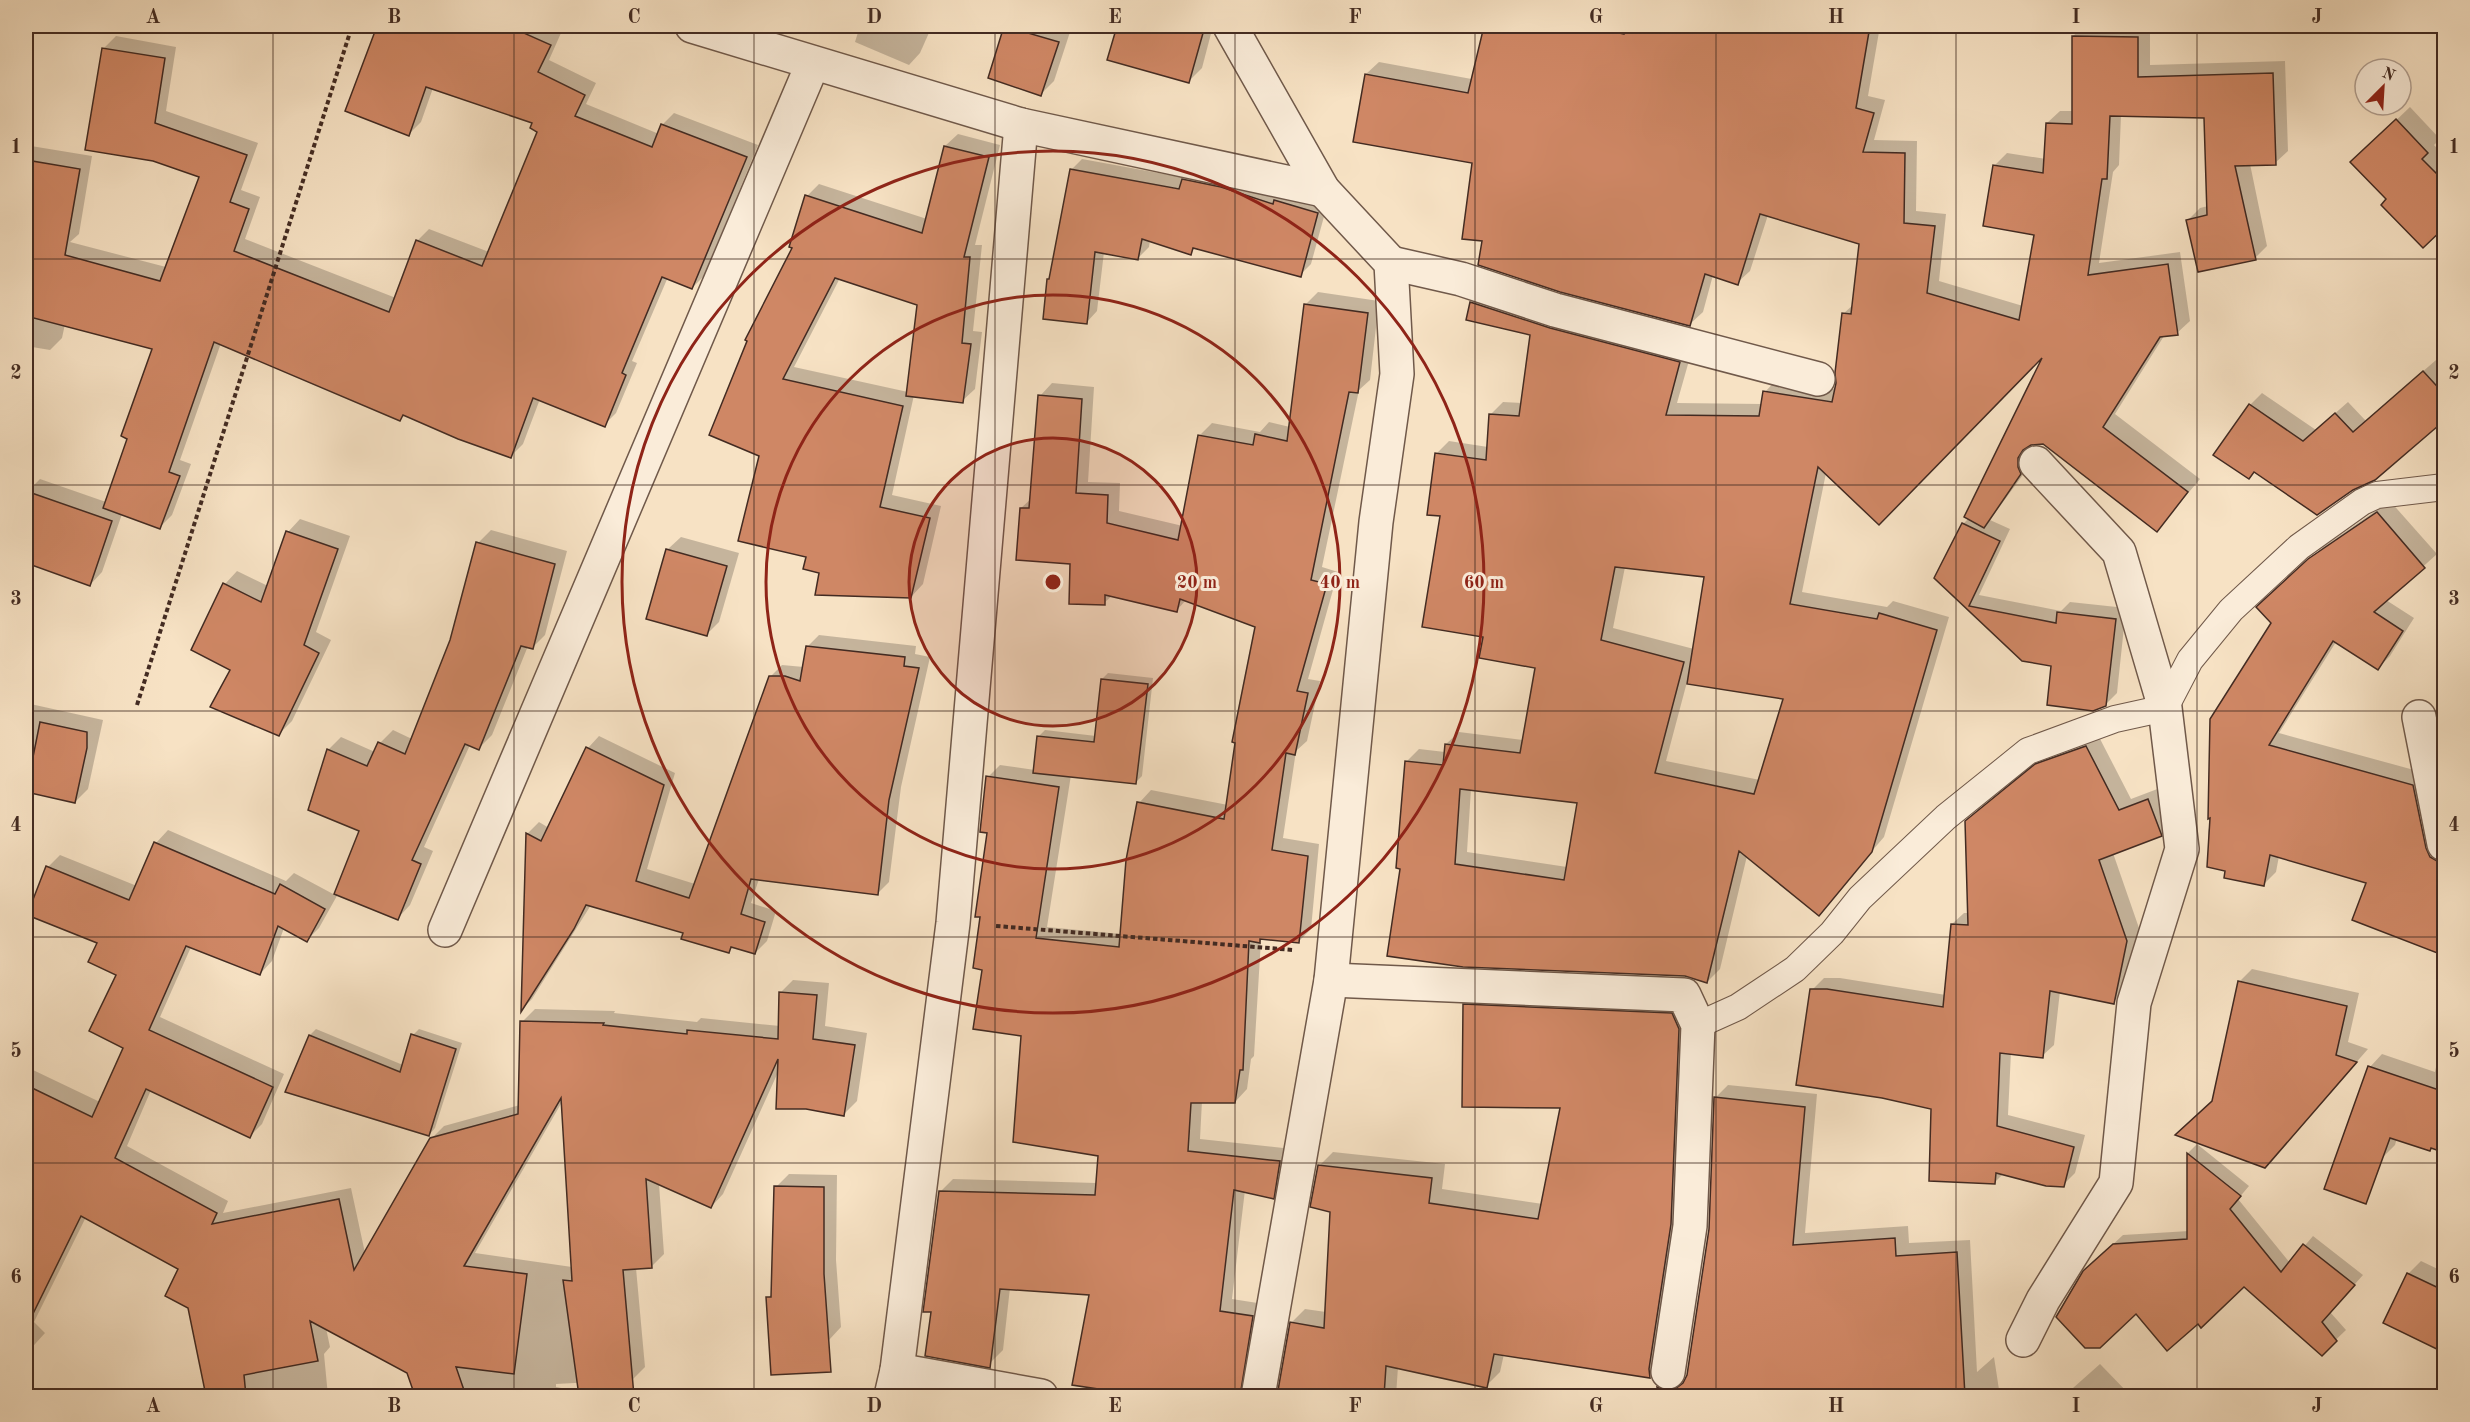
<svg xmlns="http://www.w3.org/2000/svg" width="2470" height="1422" font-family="'Old Standard TT',serif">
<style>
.shadow{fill:#0003;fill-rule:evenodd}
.building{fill:#cf8765;stroke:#432b22;stroke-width:1.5;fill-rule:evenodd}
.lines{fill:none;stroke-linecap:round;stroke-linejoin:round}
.lane-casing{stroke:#70594a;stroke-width:28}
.street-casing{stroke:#70594a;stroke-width:36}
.path{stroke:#432b22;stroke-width:4;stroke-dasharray:4.5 3;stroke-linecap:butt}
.lane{stroke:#faecd9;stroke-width:26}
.street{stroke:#faecd9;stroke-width:33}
.grid{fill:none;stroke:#432b22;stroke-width:1.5;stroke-opacity:0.55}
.ring{fill:none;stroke:#8f2418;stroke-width:3}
.centre{fill:#8f2418;stroke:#faecd9;stroke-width:3}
.ring-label{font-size:18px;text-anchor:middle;font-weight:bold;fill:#8f2418;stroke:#faecd9;stroke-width:6;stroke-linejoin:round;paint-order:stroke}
.neatline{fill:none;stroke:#432b22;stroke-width:2}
.grid-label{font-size:20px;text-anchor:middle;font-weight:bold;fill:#432b22}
</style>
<rect width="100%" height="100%" fill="#f7e2c4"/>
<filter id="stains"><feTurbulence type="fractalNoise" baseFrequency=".00333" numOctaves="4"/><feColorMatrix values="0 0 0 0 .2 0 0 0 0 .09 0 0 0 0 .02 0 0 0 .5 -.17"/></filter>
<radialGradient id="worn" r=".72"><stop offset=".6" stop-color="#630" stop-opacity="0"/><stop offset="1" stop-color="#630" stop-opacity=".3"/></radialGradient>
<!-- shadow -->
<g class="shadow">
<path d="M379,26h166l16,7 -12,27 47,23 -10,21 73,30 3,-9 12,-12 84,32 -54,131 -12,12 -24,-11 -36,84 5,2 -21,50 -12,12 -64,-26 -17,45 -12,12 -106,-42 -5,5 -179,-76 -41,117 11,4 -19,51 -12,12 -38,-13 -20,58 -12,13 -64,-23v-66l1,-4 13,-13 66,23 23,-64 25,-90 -89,-24 -3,14 -12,12 -24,-4v-64l6,-35 5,-5 -11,-2v-88l5,-6 61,10 -13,78 -9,8 96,25 35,-91 -48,-16 -49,-112 12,-12 60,11 -10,64 92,32 -17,47 19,7 -15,42 151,59 21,-57 12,-12 60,23 50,-121 -5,-9 -101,-34 -12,34 -12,12 -62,-23z"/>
<path d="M860,26h72l-12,27 -11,12 -54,-23z"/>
<path d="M1006,26h54l11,3 -17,52 -13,13 -51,-17z"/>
<path d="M1119,26h94l-11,42 -13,13 -80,-22z"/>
<path d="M1469,26h411l-12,70 17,4 -11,40 43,1 -1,70 30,3 -7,67 84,25 12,-73 -50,-8 10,-60 12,-12 39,6 1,-36 13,-12h13v-75l11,-10h66v39l135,-4 3,90 -13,12 -25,1 17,82 -12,12 -67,-38 12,-12 8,-2 -3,-90 -84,-1 -2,50 -6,7 -14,91 81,-11 10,69 -13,12 -13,3 -49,78 85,65 -43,51 -114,-87 -13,1v9l3,8 -43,59 20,9 -31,66 82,16 9,-9 56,6 -9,85 -12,12 -52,-40 -31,-5 -86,-82 27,-54 6,-6 78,-165 -221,120 -24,119 85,15 6,-6 56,16 -65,220 -66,77 -71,-58 -27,113 -13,13 -305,-115 4,-105 13,-13 26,3 1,-8 13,-12 64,8 14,-73 -53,-31 -43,-121 -5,-61 13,-13 39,6 3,-33 12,-12 19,1 9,-69 -60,-32 13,-12 208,60 -15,53 86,1 2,-12 12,-13 59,10 7,-75 11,-10 6,-61 -92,-28 -18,56 -13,12 -24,-8 -10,37 -13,12 -206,-84 -10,-78 -108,-88 13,-12 284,52 4,-16zM1625,567l81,9 -12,73 -81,-21zM1687,682l98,16 -25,82 -94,-19zM1471,789l107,13 -11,65 -100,-15z"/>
<path d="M2410,107l30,32 -6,6 10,11v69l-56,-26 -23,-49z"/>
<path d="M958,134l42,11 -25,100h7l-9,86 9,1 -7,57 -13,12 -48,-6 -22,100 49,11 -18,78 -12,13 -90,-26 -13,-15 -47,-101 33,-208 13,-51 12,-12 108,35 18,-73zM840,278l78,26 -10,88 -114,-25z"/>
<path d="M1082,159l104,19 9,-9 133,33 -17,62 -11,11 -104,-28 -6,6 -40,-13 -1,7 -11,11 -34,-6 -7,59 -11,12 -37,-44 2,-2 20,-107z"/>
<path d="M1318,292l61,9 -9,79 -11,10 -37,177 16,5 -30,107 12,2 -13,60 -11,10 -13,87 36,6 -8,85 -12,12 -37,-3 -1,2 -7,116 -3,3 -4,30 -12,13 -33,-1 -2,38 92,10 -7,36 -12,12 -28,-7 -13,109 32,5 -11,92h-167l5,-102 -81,-6 -7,62 -13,13 -58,-52 9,-120 12,-12 144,4 3,-29 -77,-119 -39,-67 -2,-52 6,-84v-55l12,-12 35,5 4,-34 6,-6 51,6 6,-57 6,-6 45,5 -11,98 -6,6 -65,-7 -24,152 74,7 18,-131 12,-13 77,15 29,-179 -71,-26 -9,10 -64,-15 -9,8 -32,-41 -51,-54 11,-10 8,-102 12,-13 42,4 -6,95 32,1 -1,28 64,15 17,-91 12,-12 48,9 9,-10 21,5 15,-122z"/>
<path d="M2436,360l8,10v48l-189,53 -6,6 -34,-23 35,-49 12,-12 54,37 32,-28 18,19z"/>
<path d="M2390,501l47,53 -51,46 28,18 -24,38 -12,12 -42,-26 -57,91 146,40 6,32 -12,12 -77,5 102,40 -76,20 -89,-26 -3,16 -12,12 -37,-14 -19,-4v-34l4,-16 61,-193 -2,-28 52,-48z"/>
<path d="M300,519l50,17 -34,96 15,8 -39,81 -13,13 -47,-65 -7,-85 12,-13 31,15 20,-54z"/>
<path d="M491,530l76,21 -22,84 -13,13 -4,-2 -36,89 -13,13 -9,-3 -46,102 9,4 -23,54 -12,13 -60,-24 -19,34 -12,12 -23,-12 -12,33 -12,13 -69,-27 -31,70 124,57 -22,50 -12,12 -99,-46 -24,56 101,55 -5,12 128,-25 14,65 66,-114 13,-13 76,-21 2,-83 13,-13 80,2 -1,2 83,9 4,-4 79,8 1,-34 12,-12 36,3 -4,43 42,7 -10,68 -13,13 -65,-44 -56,124 -12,13 -52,-23 5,70 -13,13 -15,1 9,99 -13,13 -76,4v3l50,9h-190l-8,-24 -82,-44 4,19 -6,7 4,42h-131l8,-10 -25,-118 -94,-51 -52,105 11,11 -19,21v-277l7,-7 67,32 25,-55 -7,-72 -19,-33 -51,-75 12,-12 77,31 19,-43 12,-13 118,51 8,-8 41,22 26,-64 -33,-81 13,-13 34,15 5,-9 13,-13 19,9 40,-98 26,-98zM562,1102l10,165 -97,-14 53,-92z"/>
<path d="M681,537l58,16 -20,69 -13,13 -38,-86z"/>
<path d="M819,635l97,11 -1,8 15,3 -29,130 -12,95 -12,12 -118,-15 -8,24 25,8 -9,30 -12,12 -21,-7 -6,6 -43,-20 -94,-27 -59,94 -10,10 5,-175 12,-12 10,6 39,-80 11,-12 76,37 -28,96 48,15 75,-207 12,-12 22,2 3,-20z"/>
<path d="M26,703l77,17 -15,69 -13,13 -49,-11z"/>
<path d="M2098,735l33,64 29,-11 13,35 -12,12 -48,18 26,75 -14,63 -12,11 -53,-11 -6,54 -12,11 -31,-4 -3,63 77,20 -10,38 -12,12 -59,-12 -9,9 -62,-74 -121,-118 12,-12h16l106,17 6,-71 12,-11h5l-3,-91 83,-69z"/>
<path d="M2252,969l107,24 -11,49 20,7 -103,117 -52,-66 26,-118z"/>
<path d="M1478,991l207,9 7,15 -29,347 -13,14 -146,-22 -4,18 -14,14 -88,-19 -2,29h-118l13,-73 14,-14 21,3 6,-102 -13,-44 14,-14 112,12 -3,25 101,15 19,-97 -97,-102z"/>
<path d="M2444,1027v124l-12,-4 -2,2 -33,-11 -2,7 -13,13 -12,-91 12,-13 53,18z"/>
<path d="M316,1029l87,36 10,-30 6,-6 43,14 -27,85 -6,7 -142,-44 23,-56z"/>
<path d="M1728,1085l89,9 -12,139 103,-7 1,17 61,-3 7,132 17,-15 6,39h-328v-5l16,-15 22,-147 5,-131z"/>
<path d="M2197,1144l52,42 -11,13 52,64 23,-27 50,39 -33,37 16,18 -25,24 -77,-69 -150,-23 29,-27 66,-4 -1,-78z"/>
<path d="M789,1174l48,1 -1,85 5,67 -12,13 -61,-42 5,-5 3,-106z"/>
<path d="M2421,1261l23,11v79l-36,-77z"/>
<path d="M2100,1364l31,32h-67z"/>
<path d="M2444,1375v21h-9z"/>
</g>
<!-- building -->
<g class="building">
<path d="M377,26h131l43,19 -13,27 47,23 -10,21 77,31 9,-23 86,33 -55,132 -30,-12 -40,96 4,2 -21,52 -72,-29 -22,60 -53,-19 -55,-24 -3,6 -186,-79 -45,130 11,4 -20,53 -57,-21 24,-69 -6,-3 31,-87 -126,-33v-156l54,9 -15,86 95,26 39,-104 -46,-16 -68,-11 17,-102 63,10 -10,65 92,32 -17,47 19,7 -15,42 155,61 27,-72 66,26 55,-134 -7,-4 2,-5 -106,-36 -17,49 -64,-25z"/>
<path d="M1004,26l55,16 -18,54 -53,-18z"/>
<path d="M1117,26h88l-16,57 -82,-23z"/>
<path d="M1484,26h10l34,7 2,-7h59l35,8 2,-8h244l-14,82 18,5 -11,39 42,1 -1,70 31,3 -8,67 92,27 15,-85 -51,-9 10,-61 50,8 3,-50 26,1v-88l66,1v40l135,-4 3,92 -41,1 21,94 -58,12 -12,-52 21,-5 -3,-97 -94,-2 -3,63h-5l-14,96 80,-11 10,71 -18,2 -57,90 85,65 -31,40 -114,-88 -12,1 -8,5 -5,8v9l3,7 -37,54 -20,-11 78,-159 -163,167 -61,-58 -28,137 87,15 2,-6 58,17 -65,222 -53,64 -80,-65 -32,132 -22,-7 -222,-9 -76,-11 13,-87 -4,-1 9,-107 38,4 2,-21 75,9 15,-85 -56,-10 4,-21 -61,-10 18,-111 -13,-1 8,-62 51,7 3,-46 30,2 11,-81 -64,-15 4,-18 80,26 130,34 -14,53 93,1 4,-25 69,11 4,-19 -1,-10 7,-60 9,1 8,-70 -99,-30 -22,71 -33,-11 -15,52 -130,-34 -82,-27 4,-24 -20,-2 10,-76 -119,-21 12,-68 103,19zM1615,567l89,10 -17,107 96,15 -29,95 -99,-21 29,-111 -83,-22zM1460,789l117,14 -13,77 -109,-16z"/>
<path d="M2396,119l32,34 -6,6 23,23v45l-22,21 -42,-43 5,-6 -36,-37z"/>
<path d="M944,146l45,11 -25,100h6l-8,86 9,1 -8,59 -57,-7 11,-91 -82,-27 -52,101 120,27 -23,101 50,11 -19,80 -96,-3 4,-22 -16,-4 3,-12 -68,-16 21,-85 -50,-21 38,-94 -2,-1 47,-92 -3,-1 16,-52 117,38z"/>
<path d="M1070,169l109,20 3,-10 39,8 52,17 1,-4 44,13 -17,64 -108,-29 -2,7 -49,-16 -4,21 -43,-8 -8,72 -44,-5 4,-40h2z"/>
<path d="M1304,304l64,9 -10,80 -9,-1 -38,188 16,4 -30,107 11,2 -13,62 -9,-2 -14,97 36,6 -9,87 -39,-4v4l-11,-2 -6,129h-3l-5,33h-44l-3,48 92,10 -6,38 -40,-9 -14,121 33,5 -13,80h-95l-73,-11 17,-90 -89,-6 -10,79 -65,-12 6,-44h-8l16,-121 156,4 3,-39 -85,-14 8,-106 -48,-7 9,-59 -9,-2 7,-51h-5l12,-84 -7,-1 6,-56 73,11 -23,151 83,9 7,-87 11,-58 87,17 11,-76 -3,-1 23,-115 -75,-28 -3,13 -72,-17v10l-36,-1 1,-40 -54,-4 4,-52h9l9,-113 44,4 -6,94 32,2 -1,28 71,17 20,-105 55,10 2,-11 32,7z"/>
<path d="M2423,371l22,24v25l-70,60 -22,10 -36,25 -63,-43 -5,7 -36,-24 36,-51 54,37 32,-28 18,19z"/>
<path d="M26,491l86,30 -22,65 -64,-23z"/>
<path d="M2377,512l48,56 -51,44 29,19 -25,39 -45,-29 -64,104 144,40 13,63 4,9 7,4 8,1v94l-93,-36 14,-37 -96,-28 -6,31 -40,-8 1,-7 -18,-4 3,-49 -2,1 2,-100 61,-96 -15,-16 52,-48z"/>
<path d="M1962,523l38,18 -31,65 87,17 1,-11 59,7 -10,87 -13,5 -46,-6 4,-39 -29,-5 -88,-83z"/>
<path d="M286,531l52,18 -34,96 15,8 -40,83 -69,-29 20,-37 -39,-20 32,-67 38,19z"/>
<path d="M476,542l79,22 -22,85 -12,-3 -42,104 -14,-6 -53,116 9,4 -23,56 -64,-26 25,-63 -51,-21 19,-61 40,17 11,-24 27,12 45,-114z"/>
<path d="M666,549l61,17 -20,70 -61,-17z"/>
<path d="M806,646l99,11 -1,9 15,2 -30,132 -11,95 -127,-16 -10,35 24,8 -10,32 -24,-7 -2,6 -48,-14 2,-6 -97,-28 -12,24 -53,83 5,-179 15,8 45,-94 78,38 -28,96 53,17 80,-222h16l15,5z"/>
<path d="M1101,679l47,5 -12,100 -103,-11 4,-37 57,6z"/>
<path d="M40,722l47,10v16l-12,55 -49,-11z"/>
<path d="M2086,746l33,64 29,-11 14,37 -63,24 28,81 -13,63 -64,-13 -7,67 -43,-5 -3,73 77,21 -10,40 -18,-1 -50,-13 -1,11 -66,-3 2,-72 -49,-11 -86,-13 14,-96h17l116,18 8,-83 17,1 -3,-104 70,-57z"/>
<path d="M154,842l121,52 5,-10 45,25 -18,33 -29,-16 -18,49 -74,-29 -37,84 124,57 -23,51 -104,-49 -31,69 102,55 -5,11 127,-25 15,71 76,-132 88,-24 2,-93 84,2 -1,2 84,9v-4l91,9 1,-47 38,3 -4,44 42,6 -11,71 -38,-7h-30l2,-50 -67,149 -65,-29 6,89 -29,2 11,126h-55l-16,-116 9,1 -11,-183 -97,168 63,8 -13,100 -58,-7 10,29h-51l-8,-23 -97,-52 8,40 -74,14 2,21h-40l-18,-88 -23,-12 13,-27 -97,-53 -55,112v-243l66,32 31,-69 -34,-17 27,-56 -28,-13 9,-19 -70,-28 19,-49 83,34z"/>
<path d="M2238,981l109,25 -11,49 21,7 -92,106 -90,-33 37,-34z"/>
<path d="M1463,1004l209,9 7,16 -8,195 -22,145 1,9 -156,-24 -7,34 -101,-22 -2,30h-107l13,-74 34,6 6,-116 -20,-5 8,-42 114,13 -3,25 109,16 22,-111 -98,-1z"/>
<path d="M411,1034l45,15 -27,87 -144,-44 24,-57 91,37z"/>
<path d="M2368,1066l77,26v61l-14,-5 -1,3 -40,-13 -24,66 -42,-15z"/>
<path d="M1714,1097l91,10 -12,138 102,-7 1,18 61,-4 8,144h-307l-1,-9 9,4 9,-2 8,-6 4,-8 22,-146z"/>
<path d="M2187,1153l54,43 -11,13 51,63 22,-28 52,41 -33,37 15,19 -15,15 -78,-69 -43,41 -3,-4 -31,27 -31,-37 -36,34h-15l-29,-31 27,-46 30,-27 74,-5z"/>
<path d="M774,1186l50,1v87l7,98 -60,3 -5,-78h5z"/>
<path d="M2407,1273l38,18v62l-62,-30z"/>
</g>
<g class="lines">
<!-- lane casing -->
<g class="lane-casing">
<path id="lane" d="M1698,1025l40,-18 57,-38 37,-36 28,-35 86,-81 82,-66 87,-32 50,-11 25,-48 41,-50 68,-63 63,-45 15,-7 67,-8"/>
</g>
<!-- street casing -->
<g class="street-casing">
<g id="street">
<path d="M692,26l329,99 302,65"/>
<path d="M1230,26l93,164 68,73 6,111 -21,148 -45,458 -73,416"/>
<path d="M1391,263l70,16 94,31 263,69"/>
<path d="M2419,717l25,127"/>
<path d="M445,930l368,-867"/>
<path d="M1331,980l353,15 14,30 -8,201 -22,146"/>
<path d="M2023,1340l20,-40 73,-117 18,-180 48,-154 -17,-141 -46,-156 -83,-89"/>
<path d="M897,1370l144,26"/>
<path d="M891,1396l6,-26 56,-447 68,-798"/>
</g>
</g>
<!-- path -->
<g class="path">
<path d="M137,705l215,-679"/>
<path d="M996,926l297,24"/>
</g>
<!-- lane -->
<use href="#lane" class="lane"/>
<!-- street -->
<use href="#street" class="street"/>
</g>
<!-- grid -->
<path class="grid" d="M273,26v1370M514,26v1370M754,26v1370M995,26v1370M1235,26v1370M1475,26v1370M1716,26v1370M1956,26v1370M2197,26v1370M26,259h2418M26,485h2418M26,711h2418M26,937h2418M26,1163h2418"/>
<!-- distance rings -->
<circle cx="1053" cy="582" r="144" fill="#8f2418" fill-opacity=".12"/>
<g class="ring">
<circle cx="1053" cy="582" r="144"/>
<circle cx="1053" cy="582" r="287"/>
<circle cx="1053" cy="582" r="431"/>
</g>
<circle cx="1053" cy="582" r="9" class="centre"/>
<g class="ring-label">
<text x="1197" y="588">20 m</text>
<text x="1340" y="588">40 m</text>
<text x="1484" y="588">60 m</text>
</g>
<!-- margin -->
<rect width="2470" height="1422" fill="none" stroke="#f7e2c4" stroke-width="66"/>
<!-- north arrow -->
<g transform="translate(2383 87) rotate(24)"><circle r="28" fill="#faecd9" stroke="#b19f90" stroke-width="1.5"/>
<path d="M0-4.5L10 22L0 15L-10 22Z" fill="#8f2418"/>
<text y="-9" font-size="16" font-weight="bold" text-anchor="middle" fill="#432b22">N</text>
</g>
<rect x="33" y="33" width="2404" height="1356" class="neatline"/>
<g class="grid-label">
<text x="153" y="23">A</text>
<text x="394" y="23">B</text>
<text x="634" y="23">C</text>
<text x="874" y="23">D</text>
<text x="1115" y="23">E</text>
<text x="1355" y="23">F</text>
<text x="1596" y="23">G</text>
<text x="1836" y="23">H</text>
<text x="2076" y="23">I</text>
<text x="2317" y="23">J</text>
<text x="16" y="153">1</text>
<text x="2454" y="153">1</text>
<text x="16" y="379">2</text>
<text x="2454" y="379">2</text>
<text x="16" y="605">3</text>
<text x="2454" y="605">3</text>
<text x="16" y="831">4</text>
<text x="2454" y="831">4</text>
<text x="16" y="1057">5</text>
<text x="2454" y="1057">5</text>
<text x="16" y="1283">6</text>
<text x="2454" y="1283">6</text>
<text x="153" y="1412">A</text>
<text x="394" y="1412">B</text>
<text x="634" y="1412">C</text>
<text x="874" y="1412">D</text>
<text x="1115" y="1412">E</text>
<text x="1355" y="1412">F</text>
<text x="1596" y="1412">G</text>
<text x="1836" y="1412">H</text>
<text x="2076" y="1412">I</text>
<text x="2317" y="1412">J</text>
</g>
<rect width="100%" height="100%" filter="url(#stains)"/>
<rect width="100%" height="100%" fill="url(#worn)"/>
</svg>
